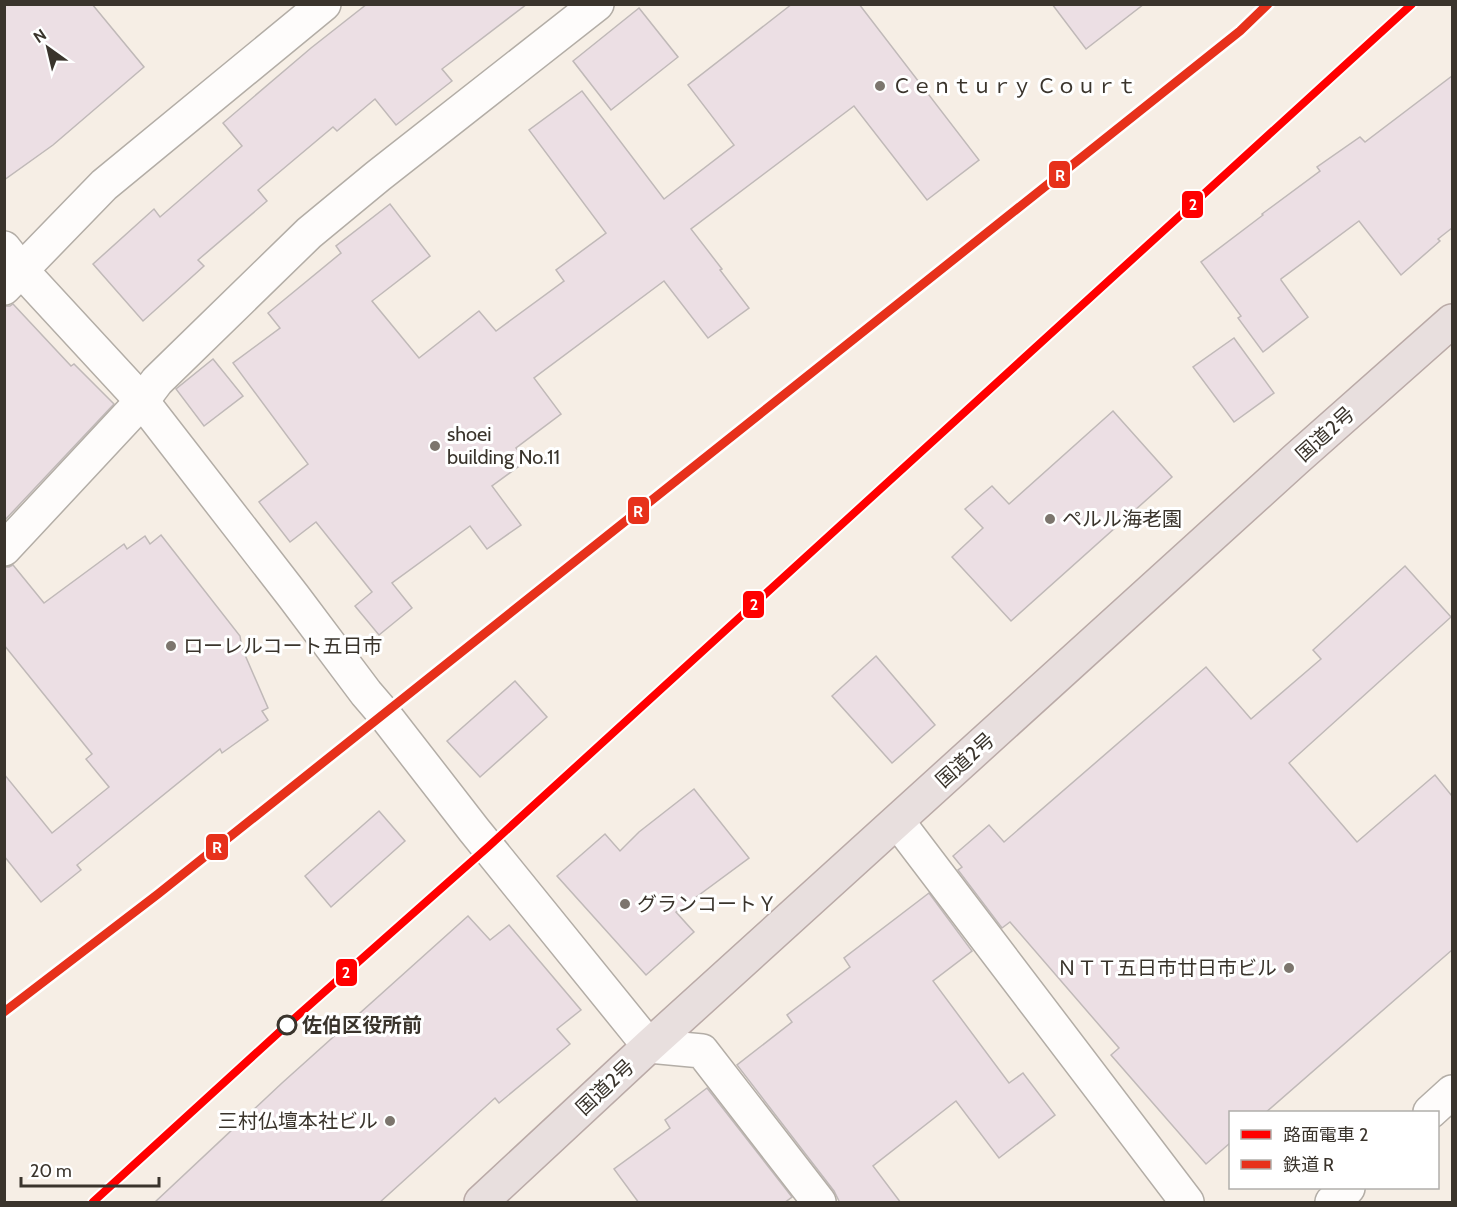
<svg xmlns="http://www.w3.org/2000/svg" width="1457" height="1207" font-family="Cabin,'Noto Sans JP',sans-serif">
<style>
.building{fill:#ecdfe4;stroke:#c0b9b8;stroke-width:1.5}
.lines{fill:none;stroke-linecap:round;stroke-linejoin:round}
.minor-casing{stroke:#b3ada6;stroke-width:36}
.tertiary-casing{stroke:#b3ada6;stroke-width:36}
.trunk-casing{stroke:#baaaa7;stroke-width:36}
.minor{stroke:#fefcfb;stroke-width:33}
.tertiary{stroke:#fefcfb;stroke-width:33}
.trunk{stroke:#e8dfde;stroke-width:33}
.rail-1-casing{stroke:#fff;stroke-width:14}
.rail-1{stroke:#e7311b;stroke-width:9}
.tram-1-casing{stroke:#fff;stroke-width:12}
.tram-1{stroke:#f00;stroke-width:8}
.poi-dot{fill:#7c756d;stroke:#fff;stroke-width:2}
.stop-dot{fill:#fff;stroke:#3a342c;stroke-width:3}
.labels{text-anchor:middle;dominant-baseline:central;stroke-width:6;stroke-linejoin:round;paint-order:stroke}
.poi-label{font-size:20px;fill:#3a342c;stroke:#fff;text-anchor:start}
.street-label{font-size:20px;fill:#3a342c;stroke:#fff}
.stop-label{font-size:20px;font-weight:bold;fill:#3a342c;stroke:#fff;text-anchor:start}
.line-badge{stroke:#fff;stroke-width:2}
.badge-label{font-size:16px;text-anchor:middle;font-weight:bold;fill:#fff}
</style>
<rect width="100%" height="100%" fill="#f6eee5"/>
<!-- building -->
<g class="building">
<path d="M4,4h88l52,63 -91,78 -49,35z"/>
<path d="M367,4h160l-85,65 10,12 -56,44 -21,-26 -38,32 -4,-4 -75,63 9,11 -69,59 6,6 -61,55 -50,-57 61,-55 6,8 82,-71 -19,-23 88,-75z"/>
<path d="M792,4h67l120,156 -52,40 -73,-94 -163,123 31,40 -2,1 29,38 -41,30 -44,-57 -130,97 27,36 -45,34 10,13 -34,25 29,39 -34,24 -17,-23 -78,57 20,25 -33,27 -24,-29 17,-14 -56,-70 -26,20 -31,-40 49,-38 -75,-101 47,-35 -12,-15 73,-60 -5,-7 54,-42 40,52 -58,45 47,57 60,-47 17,20 68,-50 -8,-11 50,-37 -77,-103 53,-39 82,108 70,-54 -46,-60z"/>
<path d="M1052,4h92l-58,45z"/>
<path d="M639,8l39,49 -67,53 -38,-49z"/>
<path d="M1452,76v152l-14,11 2,2 -39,34 -42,-54 -78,58v1l27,37 -45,35 -25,-34 3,-2 -40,-54 62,-47 -1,-1 58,-43 -3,-4 43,-30 5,5z"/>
<path d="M13,304l58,62 3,-2 40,40 -110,117v-215h6z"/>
<path d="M1234,338l40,55 -40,29 -41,-55z"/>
<path d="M213,359l30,37 -39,30 -28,-37z"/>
<path d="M1113,411l59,66 -161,144 -59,-64 31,-29 -18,-19 27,-23 17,18z"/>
<path d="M161,535l79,101 2,12 26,60 -6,3 6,9 -46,33 -2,-4 -143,116 4,5 -40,32 -37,-46v-82l48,59 57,-46 -23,-28 6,-5 -88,-109v-78h5l4,-2 31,38 80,-59 3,5 18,-13 5,8z"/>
<path d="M1405,566l46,51 -162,146 68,79 78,-67 17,21v154l-187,163h-35v30l-24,21 -95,-109 8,-7 -109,-126 -8,6 -44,-58 4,-3 -9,-11 36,-31 15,17 202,-175 45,52 70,-60 -8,-9z"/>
<path d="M876,656l59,69 -43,38 -60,-67z"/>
<path d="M515,681l32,36 -67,60 -33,-36z"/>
<path d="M694,789l55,69 -73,54 18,20 -48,43 -89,-99 48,-42 15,17 19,-19z"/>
<path d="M379,811l26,30 -74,66 -26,-31z"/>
<path d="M929,893l43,58 -39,30 76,102 14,-10 32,42 -56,43 -43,-57 -83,65 28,37h-61l-6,-12 -97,-126 55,-43 -5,-7 63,-48 -6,-9z"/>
<path d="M468,916l22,24 19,-15 72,85 -24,19 13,15 -71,59 -4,-5 -116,105h-225l128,-120z"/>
<path d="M707,1088l85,109 -8,6h-145l-25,-34 56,-41 -5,-8z"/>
</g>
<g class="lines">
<!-- minor casing -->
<g class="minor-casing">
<g id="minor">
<path d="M4,248l18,23 120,130 152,196 72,96 18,21 90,116 175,216 53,5 117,151"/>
<path d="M4,549l138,-148 15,-20 152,-148 69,-57 219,-172"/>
<path d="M898,822l289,380"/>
</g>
</g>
<!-- tertiary casing -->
<g class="tertiary-casing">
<g id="tertiary">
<path d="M4,288l100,-103 220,-181"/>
<path d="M1430,1112l22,-20"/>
<path d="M1332,1202l16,-14"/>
</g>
</g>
<!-- trunk casing -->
<g class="trunk-casing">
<path id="trunk" d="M481,1202l168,-156 646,-586 157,-139"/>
</g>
<!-- minor -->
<use href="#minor" class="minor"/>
<!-- tertiary -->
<use href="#tertiary" class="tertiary"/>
<!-- trunk -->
<use href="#trunk" class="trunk"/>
<!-- rail-1 casing -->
<g class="rail-1-casing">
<path id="rail-1" d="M4,1012l154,-118 1082,-863 28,-27"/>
</g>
<!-- rail-1 -->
<use href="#rail-1" class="rail-1"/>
<!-- tram-1 casing -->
<g class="tram-1-casing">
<path id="tram-1" d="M93,1202l194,-177 201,-178 924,-843"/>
</g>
<!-- tram-1 -->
<use href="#tram-1" class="tram-1"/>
</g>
<!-- markers -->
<g class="poi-dot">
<circle cx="880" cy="86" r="6"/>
<circle cx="435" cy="446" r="6"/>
<circle cx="1050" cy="519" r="6"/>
<circle cx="171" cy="646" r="6"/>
<circle cx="625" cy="904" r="6"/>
<circle cx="1289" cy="968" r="6"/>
<circle cx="390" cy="1121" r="6"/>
</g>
<circle class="stop-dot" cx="287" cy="1025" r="9"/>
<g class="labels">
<!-- poi labels -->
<g class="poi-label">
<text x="892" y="86">Ｃｅｎｔｕｒｙ Ｃｏｕｒｔ</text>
<text x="447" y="434">shoei<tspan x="447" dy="23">building No.11</tspan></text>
<text x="1062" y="519">ペルル海老園</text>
<text x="183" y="646">ローレルコート五日市</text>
<text x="637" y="904">グランコートＹ</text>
<text x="1277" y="968" text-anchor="end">ＮＴＴ五日市廿日市ビル</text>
<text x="378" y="1121" text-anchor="end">三村仏壇本社ビル</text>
</g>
<!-- street labels -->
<g class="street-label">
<text transform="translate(1325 434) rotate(-42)">国道2号</text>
<text transform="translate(965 760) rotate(-42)">国道2号</text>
<text transform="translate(605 1087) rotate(-43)">国道2号</text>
</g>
<!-- stop labels -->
<g class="stop-label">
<text x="302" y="1025">佐伯区役所前</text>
</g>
</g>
<g class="line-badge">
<rect x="1048" y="160" width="23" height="29" rx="6" fill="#e7311b"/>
<rect x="1181" y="190" width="23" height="29" rx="6" fill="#f00"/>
<rect x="627" y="496" width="23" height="29" rx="6" fill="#e7311b"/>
<rect x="742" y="590" width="23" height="29" rx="6" fill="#f00"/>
<rect x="205" y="833" width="24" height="28" rx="6" fill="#e7311b"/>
<rect x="335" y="958" width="23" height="29" rx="6" fill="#f00"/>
</g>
<g class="badge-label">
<text x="1060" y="181">R</text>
<text x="1193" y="210">2</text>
<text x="638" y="517">R</text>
<text x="754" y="610">2</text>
<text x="217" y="853">R</text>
<text x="346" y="978">2</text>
</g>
<!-- border -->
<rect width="1457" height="1207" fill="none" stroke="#3a342c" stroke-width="12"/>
<!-- legend -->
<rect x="1229" y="1111" width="210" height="78" fill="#ffffff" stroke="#b0aeab" stroke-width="1.5"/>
<rect x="1241" y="1130" width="30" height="9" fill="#ff0000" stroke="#b0aeab" stroke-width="1.5"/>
<text x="1283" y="1141" font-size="18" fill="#3a342c">路面電車 2</text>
<rect x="1241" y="1160" width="30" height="9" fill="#e7311b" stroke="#b0aeab" stroke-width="1.5"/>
<text x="1283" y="1171" font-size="18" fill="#3a342c">鉄道 R</text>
<!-- north arrow -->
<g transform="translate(48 48) rotate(326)" stroke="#ffffff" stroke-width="4.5" paint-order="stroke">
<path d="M0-4.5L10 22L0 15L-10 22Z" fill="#3a342c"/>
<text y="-9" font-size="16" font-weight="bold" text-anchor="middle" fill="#3a342c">N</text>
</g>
<!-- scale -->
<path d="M21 1177v9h138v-9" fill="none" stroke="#3a342c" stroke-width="3"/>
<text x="30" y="1177" font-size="18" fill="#3a342c" stroke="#ffffff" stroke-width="4.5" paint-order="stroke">20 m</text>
</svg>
